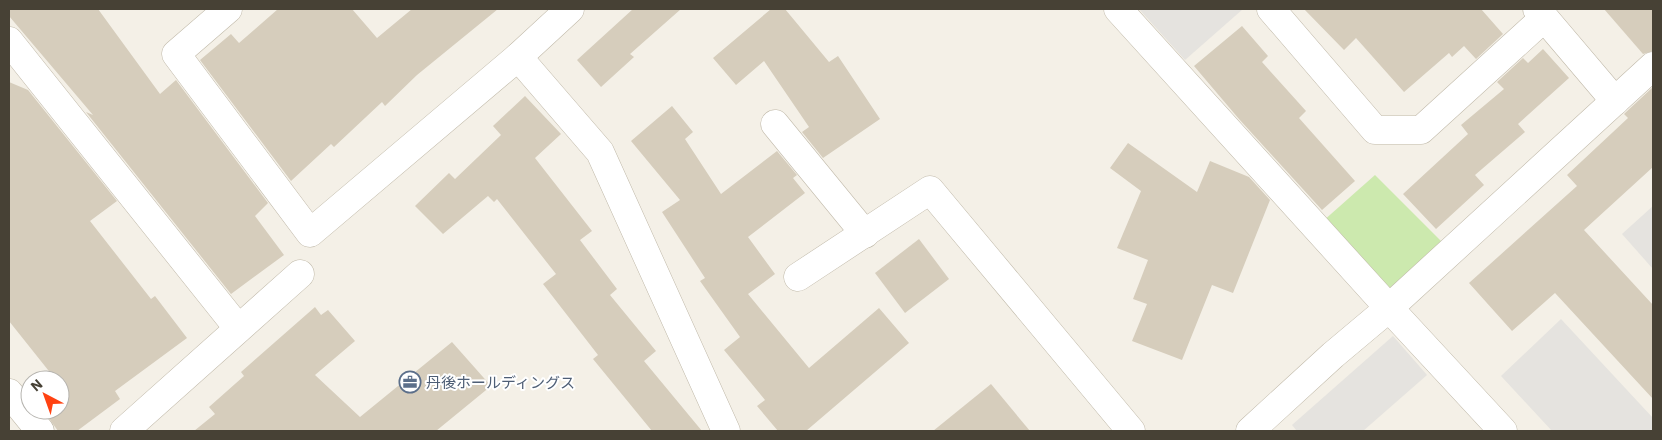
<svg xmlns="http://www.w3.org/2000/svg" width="1662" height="440" font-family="'IBM Plex Sans','Noto Sans JP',sans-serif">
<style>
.green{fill:#cce9ae}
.parking{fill:#e5e3df}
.building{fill:#d6cdbc}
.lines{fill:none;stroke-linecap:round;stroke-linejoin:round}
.minor-casing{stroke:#c0b9a9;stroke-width:29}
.minor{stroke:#fff;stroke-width:28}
.labels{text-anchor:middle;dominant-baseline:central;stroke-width:4;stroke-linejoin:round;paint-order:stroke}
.service-label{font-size:15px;fill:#4e5e75;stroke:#fff;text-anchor:start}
</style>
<rect width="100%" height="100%" fill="#f4f0e7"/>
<!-- green -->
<path class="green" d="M1375,175l67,67 -55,50 -65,-70z"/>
<!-- parking -->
<g class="parking">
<path d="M1139,9h104l-58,51z"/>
<path d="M1653,206v63l-31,-35z"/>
<path d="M1561,319l92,99v13h-101l-51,-55z"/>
<path d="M1393,336l34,39 -64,56h-66l-5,-6z"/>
</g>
<!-- building -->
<g class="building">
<path d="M9,9h89l62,85 16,-14 92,123 -13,13 29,39 -53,39 -145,-182 7,3 -84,-99z"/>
<path d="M278,9h74l25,29 35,-29h86l-81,66 -32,31 -3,-4 -48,45 -3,-3 -40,37 -91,-121 31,-26 8,9z"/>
<path d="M633,9h48l-51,45 4,3 -33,30 -24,-27z"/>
<path d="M771,9h14l44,53 9,-6 42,63 -57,39 -21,-26 7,-5 -45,-66 -28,24 -23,-27z"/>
<path d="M1304,9h177l22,25 -27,25 -12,-13 -12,11 -3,-4 -45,39 -48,-54 -12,12z"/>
<path d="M1604,9h49v42l-10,3z"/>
<path d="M1242,26l26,30 -6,6 44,49 -7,7 56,63 -33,29 -83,-91 -45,-53z"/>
<path d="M1543,49l26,29 -51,46 7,8 -50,43 9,10 -48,44 -33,-35 65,-60 -7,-9 43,-36 -7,-7 26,-24 5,5z"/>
<path d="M9,82l19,8 89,111 -27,20 61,78 4,-3 32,42 -72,53 5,8 -43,32h-19l-15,-21h17v-30h-4l-47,-59z"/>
<path d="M1653,87v80l-69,63 69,75v94l-98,-106 -43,38 -43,-48 108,-97 -10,-11 61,-57 -4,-4z"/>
<path d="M525,96l36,38 -26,24 57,73 -12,9 37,49 -7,6 46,56 -12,10 58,70h-50l-59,-72 5,-4 -55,-71 13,-10 -59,-75 -3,3 -6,-6 -45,38 -28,-28 34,-33 6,6 46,-44 -8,-9z"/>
<path d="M672,106l21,26 -8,7 36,55 56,-43 20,24 -4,3 12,15 -57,44 27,37 -27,20 61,74 70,-60 30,35 -103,88h-28l-21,-25 8,-6 -41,-50 16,-13 -40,-56 5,-3 -43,-66 18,-12 -49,-59z"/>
<path d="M1128,143l69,49 13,-31 39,16 21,23 -37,93 -21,-8 -30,75 -50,-19 15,-37 -14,-5 15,-39 -31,-12 24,-57 -31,-23z"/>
<path d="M919,239l30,40 -44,34 -30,-40z"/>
<path d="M315,307l6,8 7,-5 27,31 -40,34 45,42 92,-75 39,44 -55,45h-242l21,-17 -6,-7 35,-31 -3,-4z"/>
<path d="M991,384l39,47h-97z"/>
</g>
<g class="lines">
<!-- minor casing -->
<g class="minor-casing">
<g id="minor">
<path d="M228,9l-52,45 134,179 208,-176 82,95 126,279"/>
<path d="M1118,9l271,299 114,123"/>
<path d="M1271,9l104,121h46l123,-112"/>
<path d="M1537,9l78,92"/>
<path d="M9,41l229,287"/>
<path d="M518,57l52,-48"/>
<path d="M775,124l90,110"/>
<path d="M798,277l132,-87 201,241"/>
<path d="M9,393l31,38"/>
<path d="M124,431l176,-157"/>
<path d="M1250,431l83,-76 56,-47 264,-242"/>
</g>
</g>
<!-- minor -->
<use href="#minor" class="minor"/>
</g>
<!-- icons -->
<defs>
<g id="office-ring" transform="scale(1.125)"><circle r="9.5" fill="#fff" stroke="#5c6f8a" stroke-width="1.5"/><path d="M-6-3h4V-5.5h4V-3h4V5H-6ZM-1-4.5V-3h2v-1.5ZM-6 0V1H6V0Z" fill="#5c6f8a"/></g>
</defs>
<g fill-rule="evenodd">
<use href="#office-ring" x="410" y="382"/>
</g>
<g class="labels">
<!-- service labels -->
<g class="service-label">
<text x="426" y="382">丹後ホールディングス</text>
</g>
</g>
<!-- border -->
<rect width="1662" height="440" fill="none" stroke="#474135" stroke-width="20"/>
<!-- north arrow -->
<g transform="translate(45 395) rotate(319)"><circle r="24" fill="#ffffff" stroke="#b5b3ae"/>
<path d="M0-4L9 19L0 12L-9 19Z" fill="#ff4212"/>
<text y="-8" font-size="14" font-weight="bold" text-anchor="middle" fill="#474135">N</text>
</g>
</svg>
